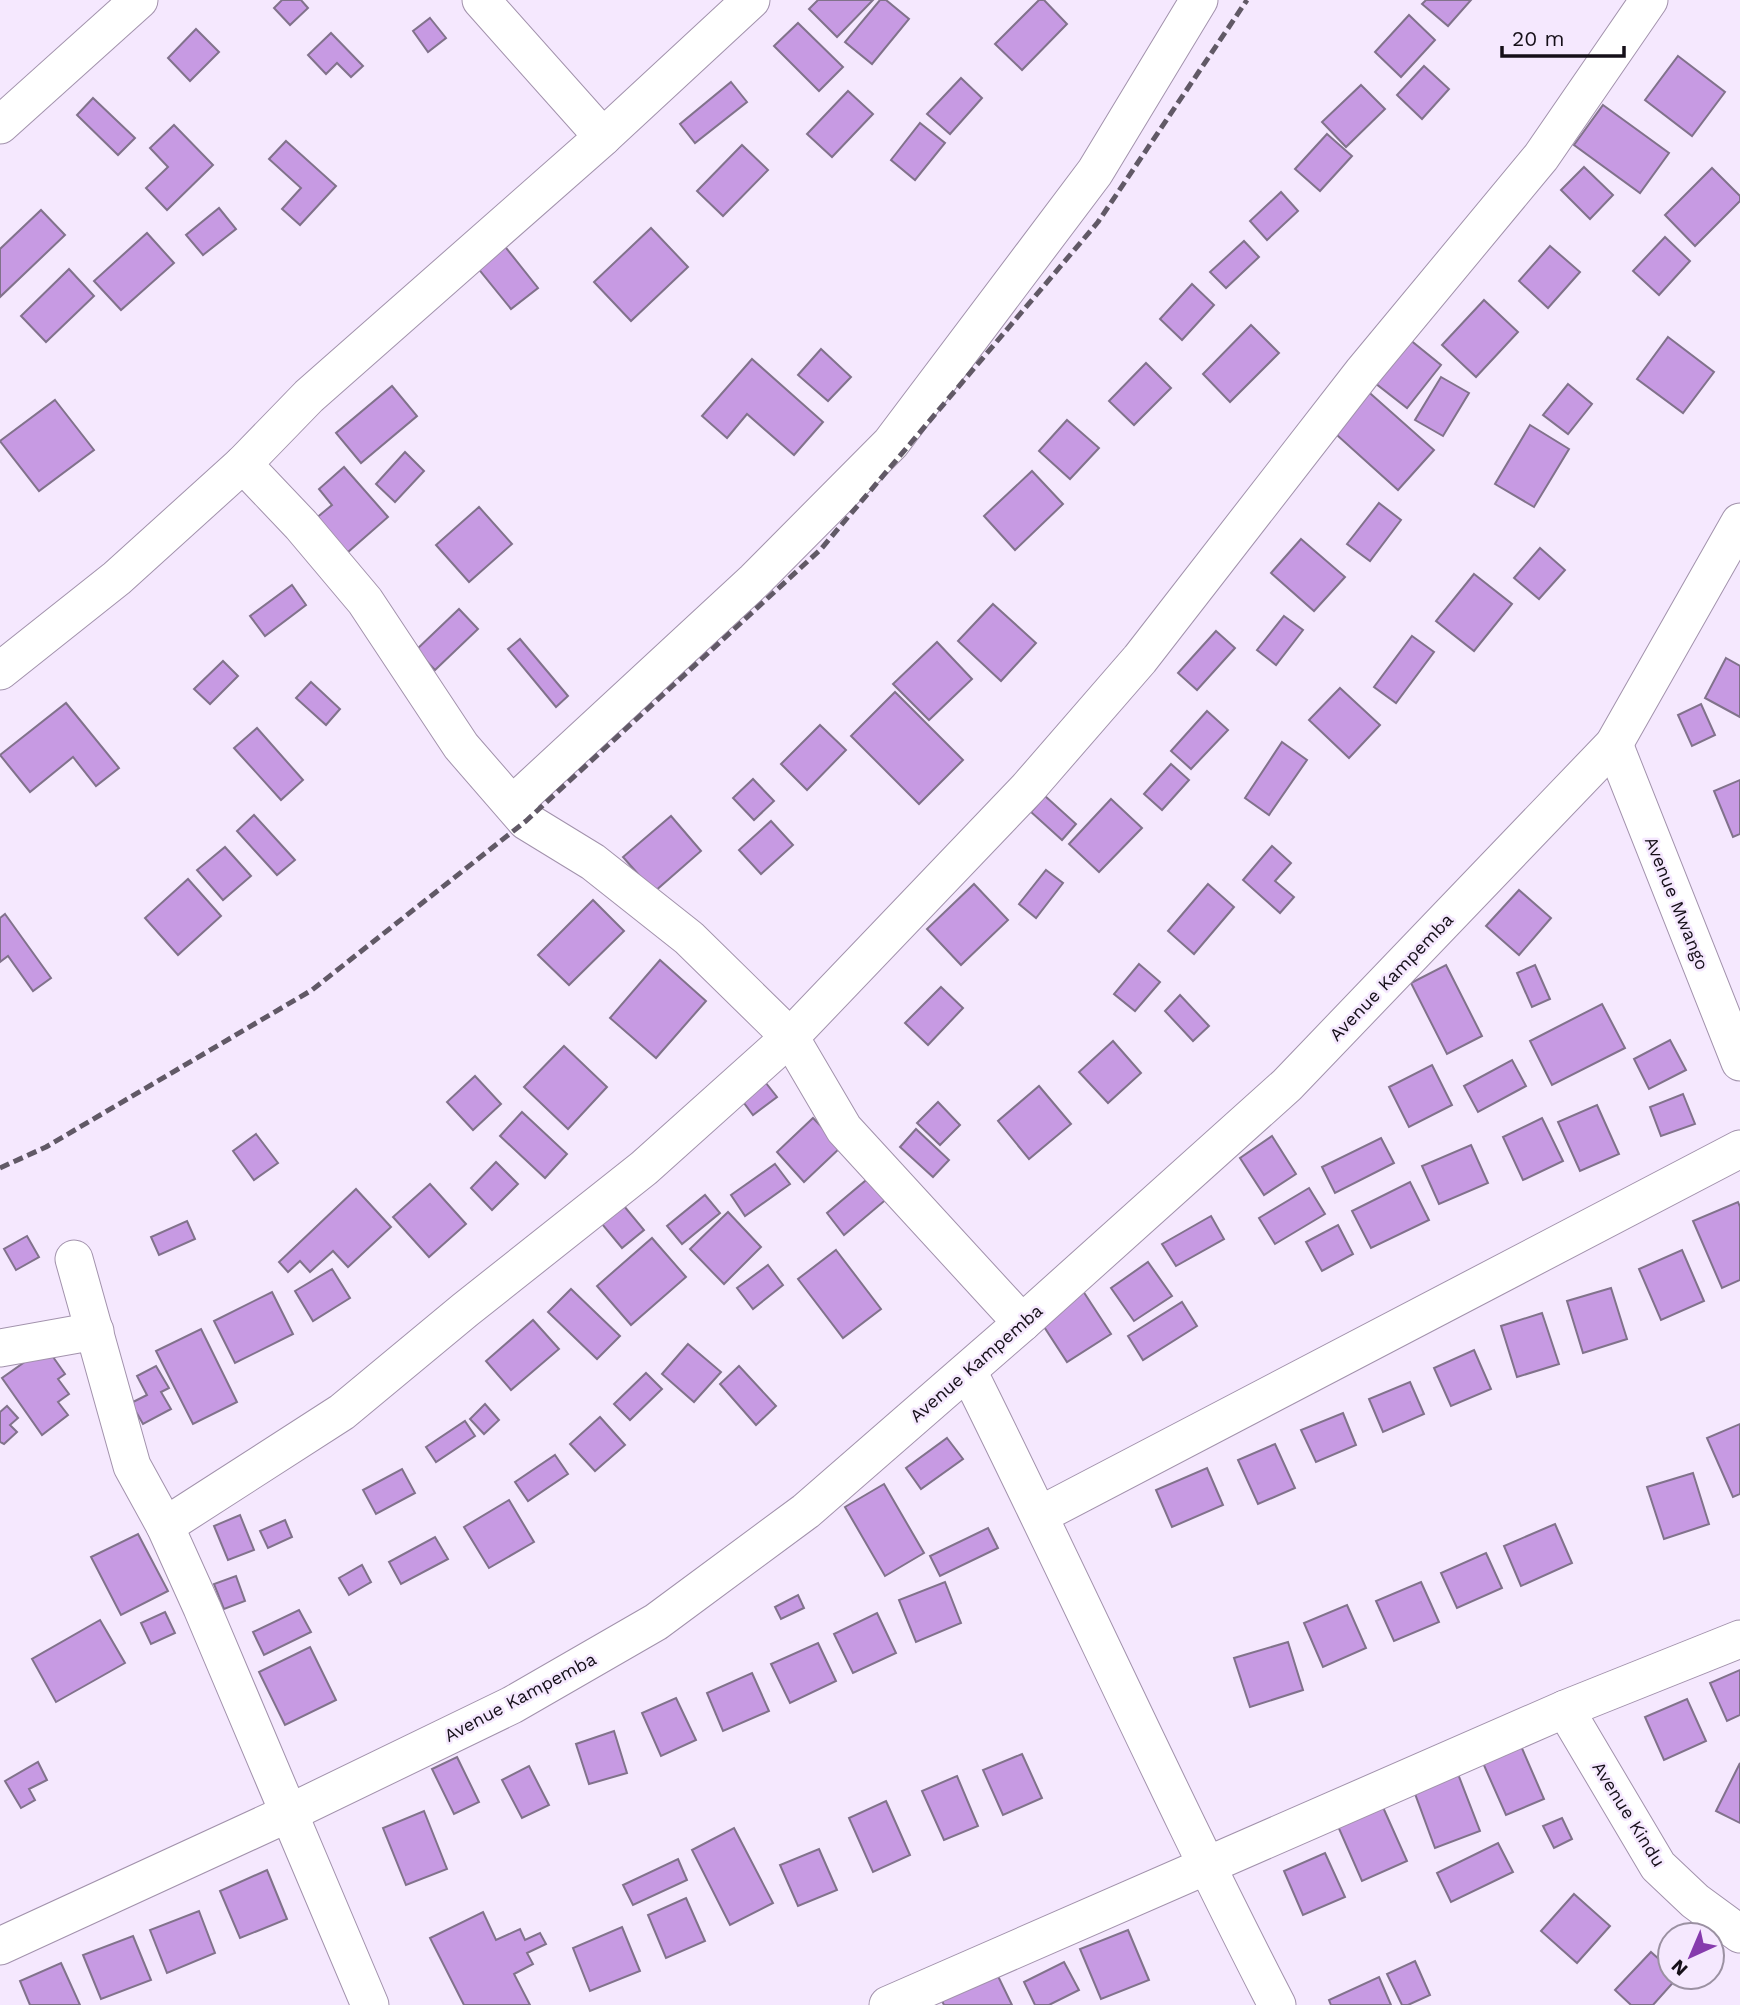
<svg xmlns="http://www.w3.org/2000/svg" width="1740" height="2005" font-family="'Work Sans',sans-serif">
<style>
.building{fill:#c79ae3;stroke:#81728b;stroke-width:2}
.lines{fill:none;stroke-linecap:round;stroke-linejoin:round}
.street-casing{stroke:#a292ac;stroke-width:39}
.street{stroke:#fff;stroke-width:37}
.rail{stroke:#615966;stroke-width:5;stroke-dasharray:10 5;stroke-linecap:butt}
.labels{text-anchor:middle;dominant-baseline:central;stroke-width:5;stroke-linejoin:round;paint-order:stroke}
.street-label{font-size:18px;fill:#150f18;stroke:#f5e8fe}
</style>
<rect width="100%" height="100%" fill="#f5e8fe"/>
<g class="building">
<path d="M282,0H301L308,8L290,25L274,8Z"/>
<path d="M818,0H873L837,37L809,9Z"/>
<path d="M880,0H886L909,19L872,64L845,42Z"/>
<path d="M1039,0H1044L1067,24L1022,70L995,44Z"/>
<path d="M1426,0H1471L1448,26L1422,4Z"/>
<path d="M1409,15L1435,40L1401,77L1375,52Z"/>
<path d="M430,18L446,38L428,52L413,31Z"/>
<path d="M798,23L843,67L819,91L774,46Z"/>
<path d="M196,29L219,52L190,81L168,58Z"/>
<path d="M331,33L363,66L351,77L337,63L326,74L308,55Z"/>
<path d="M1678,56L1725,92L1692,136L1645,100Z"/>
<path d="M1424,66L1449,89L1422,119L1397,95Z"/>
<path d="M961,78L982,98L950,134L927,114Z"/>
<path d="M731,82L747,102L695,143L680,124Z"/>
<path d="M1361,85L1385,109L1346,147L1322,122Z"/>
<path d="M848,91L873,114L832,157L807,134Z"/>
<path d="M93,98L135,138L118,155L77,115Z"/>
<path d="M1603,105L1669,153L1640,193L1574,145Z"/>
<path d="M920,123L945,143L915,180L891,160Z"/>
<path d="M174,125L213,165L167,210L146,188L168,167L150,148Z"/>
<path d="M1327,134L1352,156L1320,191L1295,169Z"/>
<path d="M286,141L336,186L300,225L282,209L301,188L269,159Z"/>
<path d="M742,145L768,170L723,216L697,191Z"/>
<path d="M1584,167L1613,195L1590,219L1561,190Z"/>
<path d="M1712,168L1740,196V201L1695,246L1665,215Z"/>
<path d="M1281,192L1298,211L1267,240L1250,221Z"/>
<path d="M219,208L236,229L203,255L186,235Z"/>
<path d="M41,210L65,235L0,297V249Z"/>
<path d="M651,228L688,267L631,321L594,282Z"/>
<path d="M147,233L174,263L121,310L94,281Z"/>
<path d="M1665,237L1690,261L1659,295L1633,271Z"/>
<path d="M499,239L538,288L511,309L472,261Z"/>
<path d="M1244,241L1259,257L1226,288L1210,272Z"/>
<path d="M1550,246L1580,272L1548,308L1519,281Z"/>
<path d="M69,269L94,296L46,342L21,316Z"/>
<path d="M1192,284L1214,305L1182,340L1160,319Z"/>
<path d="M1484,300L1518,332L1476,377L1442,345Z"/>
<path d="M1251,325L1279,353L1230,402L1203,374Z"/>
<path d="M1668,337L1714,372L1683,413L1637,379Z"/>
<path d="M1409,339L1441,365L1407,408L1375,383Z"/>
<path d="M821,349L851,377L828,401L798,375Z"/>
<path d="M752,359L823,422L794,455L747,414L727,438L702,416Z"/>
<path d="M1146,363L1171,388L1134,425L1109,401Z"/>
<path d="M1441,377L1469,393L1443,436L1415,420Z"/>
<path d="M1568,384L1592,404L1568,434L1543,415Z"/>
<path d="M392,386L417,416L361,463L336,433Z"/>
<path d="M1363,387L1434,450L1398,490L1328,427Z"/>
<path d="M55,400L94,450L39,491L0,441Z"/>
<path d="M1067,420L1099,448L1070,479L1039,451Z"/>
<path d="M1530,425L1569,449L1534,507L1495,484Z"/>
<path d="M405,452L424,471L395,502L376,484Z"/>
<path d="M344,467L388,517L340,559L309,524L332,505L319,489Z"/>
<path d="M1032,471L1063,504L1015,550L984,516Z"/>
<path d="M1379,503L1401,520L1370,561L1347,544Z"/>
<path d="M479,507L512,544L469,582L436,545Z"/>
<path d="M1301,539L1345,577L1314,611L1271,573Z"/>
<path d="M1540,548L1565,570L1539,599L1514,578Z"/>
<path d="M1474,574L1512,604L1474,651L1436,621Z"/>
<path d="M292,585L306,605L265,636L250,616Z"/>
<path d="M993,604L1036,643L1001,681L958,641Z"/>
<path d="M459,609L478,629L435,670L416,650Z"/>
<path d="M1284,616L1303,630L1276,665L1257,650Z"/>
<path d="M1216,631L1235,648L1197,690L1178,673Z"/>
<path d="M1412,636L1434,652L1396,703L1374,687Z"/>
<path d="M520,639L568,696L556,707L508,649Z"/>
<path d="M937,642L972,679L929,720L893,684Z"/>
<path d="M1726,658L1740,666V717L1705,698Z"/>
<path d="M223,661L238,676L210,704L194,689Z"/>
<path d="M311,682L340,709L326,725L296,698Z"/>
<path d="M1340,688L1380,725L1349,758L1309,720Z"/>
<path d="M895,692L963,760L919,804L851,736Z"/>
<path d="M66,703L119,768L96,786L73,757L30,792L0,755Z"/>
<path d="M1701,704L1715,735L1692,746L1678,715Z"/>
<path d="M1207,711L1228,730L1191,769L1171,751Z"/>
<path d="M820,725L846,750L807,790L781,764Z"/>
<path d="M257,728L303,780L281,800L234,748Z"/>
<path d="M1282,742L1307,760L1269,815L1245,798Z"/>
<path d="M1171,764L1189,780L1162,810L1144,794Z"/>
<path d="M753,779L774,801L754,820L733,798Z"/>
<path d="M1740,780V834L1733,837L1714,791Z"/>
<path d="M1045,796L1076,824L1062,840L1031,812Z"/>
<path d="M1111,799L1142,828L1099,872L1069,844Z"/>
<path d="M254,815L295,860L277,875L237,831Z"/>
<path d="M671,816L701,851L654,892L623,857Z"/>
<path d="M771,821L793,845L761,874L739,850Z"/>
<path d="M1272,846L1291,863L1275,881L1294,897L1280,913L1243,880Z"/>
<path d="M225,847L251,876L223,900L197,870Z"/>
<path d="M1046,870L1063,883L1036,918L1019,904Z"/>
<path d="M188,879L221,916L178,955L145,918Z"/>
<path d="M974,884L1008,920L961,965L927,929Z"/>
<path d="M1208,884L1234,907L1194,954L1168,931Z"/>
<path d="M1519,890L1551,918L1519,955L1486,926Z"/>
<path d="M593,900L624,931L569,985L538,955Z"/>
<path d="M5,914L51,978L33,991L8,956L0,962V918Z"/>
<path d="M660,960L706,1001L656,1058L610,1018Z"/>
<path d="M1139,964L1160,982L1135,1011L1114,994Z"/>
<path d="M1446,965L1482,1036L1447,1054L1411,983Z"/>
<path d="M1535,965L1550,999L1532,1007L1517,973Z"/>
<path d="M941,987L963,1008L928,1045L905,1023Z"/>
<path d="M1180,995L1209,1026L1193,1041L1165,1011Z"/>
<path d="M1602,1004L1625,1048L1552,1085L1530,1041Z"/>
<path d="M1670,1040L1686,1070L1649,1089L1634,1059Z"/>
<path d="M1113,1041L1141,1073L1108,1103L1079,1072Z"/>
<path d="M564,1046L607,1087L568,1129L524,1087Z"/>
<path d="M1512,1060L1526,1086L1478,1112L1464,1086Z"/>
<path d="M1432,1065L1452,1105L1409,1127L1389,1087Z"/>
<path d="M475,1076L501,1104L473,1130L447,1102Z"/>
<path d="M762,1078L777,1097L753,1115L738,1095Z"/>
<path d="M1039,1086L1071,1124L1029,1159L998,1121Z"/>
<path d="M1683,1094L1695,1124L1661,1136L1650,1107Z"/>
<path d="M938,1102L960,1125L940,1145L917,1123Z"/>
<path d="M1597,1105L1619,1154L1580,1171L1558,1122Z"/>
<path d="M522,1112L567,1154L545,1178L500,1136Z"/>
<path d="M813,1118L841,1147L804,1182L777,1152Z"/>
<path d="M1542,1118L1563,1161L1523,1180L1503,1137Z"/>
<path d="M916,1129L949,1160L933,1177L900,1147Z"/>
<path d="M256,1134L278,1163L254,1180L233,1151Z"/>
<path d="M1272,1136L1296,1174L1264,1195L1240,1158Z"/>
<path d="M1381,1138L1394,1163L1335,1193L1322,1167Z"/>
<path d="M1471,1145L1488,1183L1439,1204L1422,1166Z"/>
<path d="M496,1162L518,1184L492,1210L471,1188Z"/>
<path d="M775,1164L790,1184L745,1216L731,1195Z"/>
<path d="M871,1176L889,1197L844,1235L827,1213Z"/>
<path d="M1410,1182L1429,1220L1371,1248L1352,1211Z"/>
<path d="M430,1184L466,1224L429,1257L393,1217Z"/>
<path d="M1309,1188L1325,1214L1275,1244L1259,1218Z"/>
<path d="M356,1189L391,1227L348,1267L333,1251L310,1272L300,1261L288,1272L279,1262Z"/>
<path d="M705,1195L720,1213L682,1244L667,1226Z"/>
<path d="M619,1200L644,1230L622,1248L597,1218Z"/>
<path d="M1738,1202L1740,1207V1280L1722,1288L1693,1221Z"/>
<path d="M728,1212L761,1247L724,1284L690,1249Z"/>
<path d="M1211,1216L1224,1239L1176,1266L1162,1244Z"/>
<path d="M187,1221L195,1239L159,1255L151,1237Z"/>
<path d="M1338,1225L1353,1254L1322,1271L1306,1242Z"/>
<path d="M27,1236L39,1257L16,1270L4,1249Z"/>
<path d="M652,1238L686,1277L631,1325L597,1286Z"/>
<path d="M836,1250L881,1309L843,1338L798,1279Z"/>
<path d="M1682,1250L1704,1301L1661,1320L1639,1269Z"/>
<path d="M1148,1262L1172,1296L1134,1321L1111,1288Z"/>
<path d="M768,1265L783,1285L753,1309L737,1288Z"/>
<path d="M332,1269L350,1298L313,1321L295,1291Z"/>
<path d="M1611,1288L1627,1339L1583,1353L1567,1301Z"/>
<path d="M571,1289L620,1336L597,1359L548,1312Z"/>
<path d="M1083,1291L1111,1334L1067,1362L1039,1319Z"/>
<path d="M272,1292L293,1334L235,1363L214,1321Z"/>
<path d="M1182,1302L1197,1326L1143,1360L1128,1336Z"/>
<path d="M1542,1313L1559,1364L1517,1377L1501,1326Z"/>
<path d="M533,1320L559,1349L511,1390L486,1361Z"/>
<path d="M201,1329L237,1402L193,1424L156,1351Z"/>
<path d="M688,1344L721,1372L694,1402L662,1374Z"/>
<path d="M46,1347L65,1374L58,1379L69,1394L58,1402L68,1415L42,1435L2,1378Z"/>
<path d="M1474,1350L1491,1389L1451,1406L1434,1368Z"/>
<path d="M156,1366L169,1388L161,1392L171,1409L143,1424L131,1403L147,1395L137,1376Z"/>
<path d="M739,1366L776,1406L756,1425L720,1384Z"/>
<path d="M646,1373L662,1389L630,1420L614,1404Z"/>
<path d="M1410,1382L1424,1414L1383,1432L1369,1399Z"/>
<path d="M485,1404L499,1420L484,1434L470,1419Z"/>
<path d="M7,1406L18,1418L10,1425L17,1432L4,1444L0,1442V1412Z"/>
<path d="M1343,1413L1356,1445L1316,1462L1301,1430Z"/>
<path d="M600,1417L625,1445L595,1471L570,1444Z"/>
<path d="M465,1421L475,1436L436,1462L426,1447Z"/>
<path d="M1740,1424V1494L1733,1497L1707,1438Z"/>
<path d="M947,1438L963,1459L921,1489L906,1468Z"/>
<path d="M1275,1444L1295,1488L1258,1504L1238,1460Z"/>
<path d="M555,1455L568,1474L528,1501L515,1482Z"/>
<path d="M1207,1468L1223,1505L1172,1527L1156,1490Z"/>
<path d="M402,1469L415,1493L376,1514L363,1490Z"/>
<path d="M1693,1473L1709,1524L1664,1539L1647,1487Z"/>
<path d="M884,1484L924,1553L885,1576L845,1507Z"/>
<path d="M509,1500L534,1542L489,1568L464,1527Z"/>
<path d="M240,1515L254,1550L228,1560L214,1526Z"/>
<path d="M285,1520L292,1537L268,1548L260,1531Z"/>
<path d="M1555,1524L1572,1563L1521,1586L1504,1546Z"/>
<path d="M988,1528L998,1548L940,1576L930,1556Z"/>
<path d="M138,1534L168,1591L121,1615L91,1557Z"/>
<path d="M435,1537L448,1559L401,1584L389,1562Z"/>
<path d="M1486,1553L1502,1588L1457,1608L1441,1573Z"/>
<path d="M362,1565L371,1582L349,1595L339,1578Z"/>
<path d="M236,1576L245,1601L224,1609L214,1584Z"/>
<path d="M945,1582L961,1623L916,1642L899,1600Z"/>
<path d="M1421,1582L1439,1622L1394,1641L1376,1601Z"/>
<path d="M798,1595L804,1608L781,1619L775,1607Z"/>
<path d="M1347,1605L1366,1648L1323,1667L1304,1623Z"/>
<path d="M299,1610L311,1632L264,1655L253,1632Z"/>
<path d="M165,1612L175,1633L151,1644L141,1623Z"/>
<path d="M877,1613L896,1653L853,1673L834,1634Z"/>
<path d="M100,1620L125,1663L56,1702L32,1659Z"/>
<path d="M1288,1642L1303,1690L1250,1707L1234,1658Z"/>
<path d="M818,1643L836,1681L790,1703L771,1664Z"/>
<path d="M310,1647L336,1700L285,1725L259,1672Z"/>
<path d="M1740,1670V1715L1727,1721L1710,1683Z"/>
<path d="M752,1673L769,1711L723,1731L707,1693Z"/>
<path d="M676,1698L696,1740L661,1756L642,1713Z"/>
<path d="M1687,1699L1706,1741L1664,1760L1645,1717Z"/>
<path d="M614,1731L627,1773L589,1784L576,1744Z"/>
<path d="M1521,1746L1544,1799L1506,1815L1483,1763Z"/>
<path d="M1022,1754L1042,1798L1003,1815L983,1770Z"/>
<path d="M457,1757L479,1802L454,1814L432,1769Z"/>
<path d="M38,1762L47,1780L29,1789L35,1800L21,1808L5,1781Z"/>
<path d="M1740,1763V1823L1716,1811Z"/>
<path d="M529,1766L549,1805L522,1818L502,1780Z"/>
<path d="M1458,1774L1480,1831L1435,1848L1414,1791Z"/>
<path d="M957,1776L978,1826L944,1840L922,1791Z"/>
<path d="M886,1801L910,1855L873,1872L849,1818Z"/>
<path d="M1382,1805L1407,1861L1362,1881L1337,1824Z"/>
<path d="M424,1811L447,1869L406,1885L383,1828Z"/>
<path d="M1562,1818L1572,1839L1554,1848L1543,1826Z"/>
<path d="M734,1828L773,1903L730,1925L692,1850Z"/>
<path d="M1498,1843L1513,1872L1451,1902L1437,1873Z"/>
<path d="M819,1849L837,1890L798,1906L780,1865Z"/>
<path d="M1325,1853L1345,1897L1303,1915L1284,1871Z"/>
<path d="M678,1859L687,1880L633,1905L623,1885Z"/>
<path d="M267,1870L287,1919L240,1938L220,1891Z"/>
<path d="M1574,1894L1610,1926L1577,1963L1541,1931Z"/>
<path d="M686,1898L705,1941L666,1958L648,1915Z"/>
<path d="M199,1911L215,1953L167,1973L150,1930Z"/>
<path d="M483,1912L496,1940L520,1929L525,1940L540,1933L546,1944L527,1953L533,1964L514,1974L530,2005H464L430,1938Z"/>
<path d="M622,1927L640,1971L590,1991L573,1948Z"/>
<path d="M1128,1930L1149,1980L1101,1999L1080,1949Z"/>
<path d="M133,1936L151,1980L101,1999L83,1955Z"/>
<path d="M1651,1952L1670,1969V1977H1678L1653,2005H1631L1615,1990Z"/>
<path d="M1415,1961L1430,1995L1408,2005H1402L1387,1974Z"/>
<path d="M1064,1962L1079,1990L1049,2005H1035L1024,1982Z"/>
<path d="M61,1963L80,2005H30L20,1981Z"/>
<path d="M996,1972L1012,2005H944L941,1999Z"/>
<path d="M1379,1977L1391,2005H1331L1329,2000Z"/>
</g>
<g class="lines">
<g class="street-casing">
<g id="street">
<path d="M481,0L603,137"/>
<path d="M0,125L139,0"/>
<path d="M243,464L301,525L365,601L461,746L526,821L593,862L689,938L790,1037L844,1129L1022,1323"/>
<path d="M0,671L117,578L243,464L309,396L603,137L751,0"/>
<path d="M1614,744L1740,1062"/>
<path d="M513,804L755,580L891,443L1095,172L1199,0"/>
<path d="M74,1259L132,1466L165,1526L202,1608L370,2005"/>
<path d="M0,1348L95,1331"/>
<path d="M968,1371C1073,1581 1169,1796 1277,2005"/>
<path d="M1040,1515L1740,1149"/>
<path d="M165,1526L342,1412L465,1310L644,1168L790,1037L1028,788L1140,659L1362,373L1541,157L1649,0"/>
<path d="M1565,1709L1658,1866L1695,1901L1740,1934"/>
<path d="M0,1946L287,1814L512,1705L656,1622L806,1511L1022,1323L1287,1085L1614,744L1740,522"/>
<path d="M888,2005L1565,1709L1740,1639"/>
</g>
</g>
<use href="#street" class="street"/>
<path class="rail" d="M0,1168L46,1147L312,990L526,821L821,549L1098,222L1247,0"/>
</g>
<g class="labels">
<g class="street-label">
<text transform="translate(1677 903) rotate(68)">Avenue Mwango</text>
<text transform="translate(1391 977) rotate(-46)">Avenue Kampemba</text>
<text transform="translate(976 1363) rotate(-41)">Avenue Kampemba</text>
<text transform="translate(520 1697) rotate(-28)">Avenue Kampemba</text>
<text transform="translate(1629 1814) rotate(58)">Avenue Kindu</text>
</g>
</g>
<g transform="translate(1691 1956) rotate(224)"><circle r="33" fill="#f5e8fe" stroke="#9b91a2" stroke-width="2"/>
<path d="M0-5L12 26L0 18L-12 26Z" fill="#863bad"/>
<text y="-10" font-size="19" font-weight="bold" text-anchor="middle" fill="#150f18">N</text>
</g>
<path d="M1502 46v10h122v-10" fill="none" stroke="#150f18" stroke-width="3.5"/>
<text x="1512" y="46" font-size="21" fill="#150f18" stroke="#f5e8fe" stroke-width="5" paint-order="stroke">20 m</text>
</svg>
